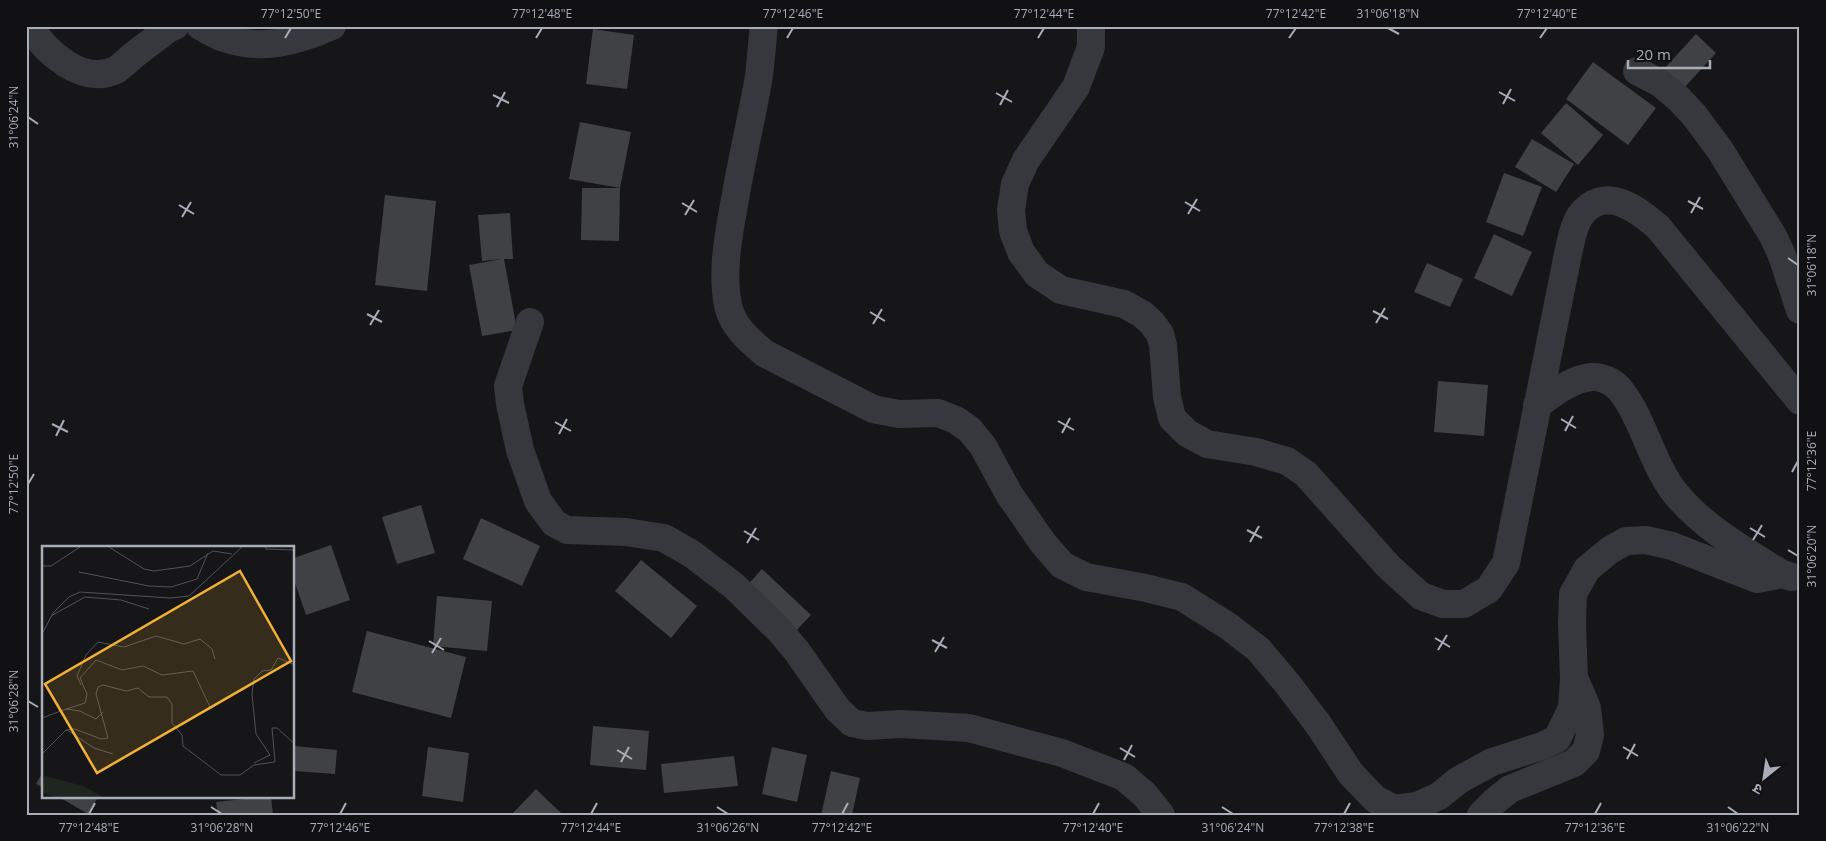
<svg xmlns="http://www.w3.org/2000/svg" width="1826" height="841" font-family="'Open Sans','Noto Sans Devanagari',sans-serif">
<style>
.building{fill:#404145}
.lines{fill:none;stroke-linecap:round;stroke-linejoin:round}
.minor{stroke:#37383d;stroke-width:28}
.ticks{fill:none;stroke:#a8adb8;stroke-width:2}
.inset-road{fill:none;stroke:#505258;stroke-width:1}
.view{fill:#f2b134;fill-opacity:0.15;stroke:#f2b134;stroke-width:2.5}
.inset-edge{fill:none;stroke:#a8adb8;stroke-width:2.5}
.neatline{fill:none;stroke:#a8adb8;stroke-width:2}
.ticks-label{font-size:12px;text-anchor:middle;fill:#a8adb8}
</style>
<rect width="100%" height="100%" fill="#161618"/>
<g class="building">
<path d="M593,29L634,35L627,89L586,84Z"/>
<path d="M1696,34L1716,53L1684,88L1663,70Z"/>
<path d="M1593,62L1656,108L1628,145L1566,99Z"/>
<path d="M1566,103L1603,135L1578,165L1541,133Z"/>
<path d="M580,122L631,132L620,188L569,179Z"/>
<path d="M1532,139L1574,164L1556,192L1515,167Z"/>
<path d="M1504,173L1542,187L1523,236L1486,222Z"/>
<path d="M582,188H620L619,241L581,240Z"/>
<path d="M385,195L436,201L427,291L375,285Z"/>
<path d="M510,213L513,259H504L517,330L482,336L469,265L502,259L482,261L478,215Z"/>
<path d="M1494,234L1532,252L1512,296L1474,278Z"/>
<path d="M1427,263L1463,279L1450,307L1414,292Z"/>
<path d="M1438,381L1488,385L1484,436L1434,432Z"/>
<path d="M421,505L435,553L397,564L382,517Z"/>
<path d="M481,518L540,546L522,586L463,559Z"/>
<path d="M331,545L350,600L306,615L294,580V558Z"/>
<path d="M641,560L697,606L671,638L615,591Z"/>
<path d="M762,569L811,615L792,635L743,590Z"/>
<path d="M437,596L492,601L487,651L433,646Z"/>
<path d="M367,631L466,657L451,718L352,692Z"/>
<path d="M593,726L649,731L646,770L590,765Z"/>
<path d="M294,746L337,750L335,774L294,771Z"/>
<path d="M428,747L469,753L463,802L422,796Z"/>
<path d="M772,747L807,755L797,802L762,794Z"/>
<path d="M734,756L738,786L664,793L661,764Z"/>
<path d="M44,770V788L36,784Z"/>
<path d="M831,771L860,778L852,815H821Z"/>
<path d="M536,789L561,813L559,815H513L512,814Z"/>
<path d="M59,797H98L88,814Z"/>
<path d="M263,797H271L273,815H218L216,802Z"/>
</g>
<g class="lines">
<g class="minor">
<path d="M29,26C46,52 82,86 116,70C122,66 128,60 134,55C145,46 157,38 168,29L175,26"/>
<path d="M200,26C208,30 215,35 224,38C262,51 296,42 332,26"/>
<path d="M764,26C762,43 761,59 759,76C752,117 742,158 735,199C729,233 721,271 728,305C732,326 749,340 764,353L873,409L899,414L938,413L956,420L970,430L983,446L1009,494L1043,543L1062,565L1086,577L1146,588L1182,597L1228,626L1258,649L1286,682L1318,724L1351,774L1375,799L1394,809L1417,806L1439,796L1459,780L1492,762L1542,746L1557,739L1572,708L1574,679L1572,623L1573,594L1587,569L1610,550L1626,541L1646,540L1672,546L1757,579L1782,574"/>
<path d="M1091,26V47L1076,87L1026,160L1015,184L1011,210L1013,231L1021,252L1037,274L1061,290L1124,304L1142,314L1152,323L1160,334L1163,345L1167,397L1172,418L1187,433L1207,444L1256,452L1287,461L1306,474L1388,566L1421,596L1443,604H1464L1489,589L1506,563L1568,254C1571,241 1573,227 1580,216C1604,184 1636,208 1658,227L1800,401"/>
<path d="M1637,71L1660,83L1679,99L1694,115L1720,150L1773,236L1781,253L1800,310"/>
<path d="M530,322L508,386L510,404L520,450L538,501L554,523L567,530L626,532L664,538L692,554L734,586L778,629L796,650L838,710L852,723L867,726L901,724L969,728L1062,753L1124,777L1145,795L1161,815"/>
<path d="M1537,405C1553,394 1571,379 1591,377C1602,376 1614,382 1621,391C1644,420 1652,465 1676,494C1704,528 1745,551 1782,574L1792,577"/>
<path d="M1481,815L1495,801L1510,789L1574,763L1586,751L1590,735L1587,708L1576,682"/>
</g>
</g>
<path class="ticks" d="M1388,28L1399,34M285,38L291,28M536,38L542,28M787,38L793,28M1038,38L1044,28M1289,38L1296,28M1540,38L1547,28M1499,92L1515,101M996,93L1012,102M493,95L509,103M1503,104L1511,89M1000,105L1008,90M497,107L505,92M28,117L38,124M1688,201L1703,209M1185,202L1200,211M682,203L697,212M179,205L194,214M1691,213L1700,197M1188,214L1197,199M685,215L694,200M182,217L191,202M1788,258L1798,265M1373,311L1388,319M870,312L885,321M367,314L382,322M1376,323L1385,308M873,324L882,309M370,325L379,310M1561,419L1576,428M1058,421L1074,430M555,422L571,431M52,424L68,432M1565,431L1573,416M1062,433L1070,418M559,434L567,419M56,436L64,420M1792,472L1798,461M28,484L34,474M1750,528L1765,537M1247,530L1262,538M744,531L759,540M1753,540L1762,525M1250,542L1259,526M747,543L756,528M1788,550L1798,556M1435,638L1450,647M932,640L947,648M429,641L444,650M1438,650L1447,635M935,652L944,637M432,653L441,638M28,701L38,707M1623,747L1638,756M1120,748L1135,757M617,750L632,759M1627,759L1635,744M1124,760L1132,745M621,762L629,747M211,807L222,814M717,807L728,814M1222,807L1233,814M1728,807L1738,814M89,814L95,803M340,814L346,803M591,814L597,803M842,814L848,803M1093,814L1099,803M1344,814L1350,803M1595,814L1601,803"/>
<g transform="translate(42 546)">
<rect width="252" height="252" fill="#161618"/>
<path d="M4,230L41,240L63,252H16L1,247L0,231Z" fill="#1e261f"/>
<path class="inset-road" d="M67,1L102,23L112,25L148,20L171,5L190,8M223,1L224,3L253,4M0,20H9L38,1M37,26L107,40L129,41L155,33L166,7M9,70L43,51L79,54L107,63M0,88L11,67L27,51L38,46L128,52L147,50L200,1M39,139L35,130L44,109L56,96L82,101L114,90L142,98L158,93L170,103L173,113M24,163L43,157L45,148L38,132L54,114L80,124L101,120L120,129L151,125L169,163M0,172L24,163L38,165L54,173L61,166M25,184L52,202L71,208M0,208L24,184L33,183L59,193L66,192L54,148L56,141L61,139L84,145L96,142L107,151H125L130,158V177L140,189L141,200L179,229H198L212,219L233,216L230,182H235L253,198M212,217L228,209L214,188L210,148L212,133L220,125L229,124L236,112L253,119"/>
<path class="view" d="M198,25L249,115L55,227L3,138Z"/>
<rect width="252" height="252" class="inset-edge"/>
</g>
<rect width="1826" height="841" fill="none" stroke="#111113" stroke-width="55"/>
<g transform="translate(1764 778) rotate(210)" stroke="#111113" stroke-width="4" paint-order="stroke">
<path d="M0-4L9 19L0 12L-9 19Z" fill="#a8adb8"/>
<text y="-8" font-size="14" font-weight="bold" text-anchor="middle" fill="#a8adb8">उ</text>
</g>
<path d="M1628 60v8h82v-8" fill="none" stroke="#a8adb8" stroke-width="2.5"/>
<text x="1636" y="60" font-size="15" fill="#a8adb8" stroke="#111113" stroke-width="4" paint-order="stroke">20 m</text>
<rect x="28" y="28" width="1770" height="786" class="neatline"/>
<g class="ticks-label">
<text x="291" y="18">77°12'50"E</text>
<text x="542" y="18">77°12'48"E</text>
<text x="793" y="18">77°12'46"E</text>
<text x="1044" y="18">77°12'44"E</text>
<text x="1296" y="18">77°12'42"E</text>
<text x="1388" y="18">31°06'18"N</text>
<text x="1547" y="18">77°12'40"E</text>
<text transform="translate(14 117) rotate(-90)" y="4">31°06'24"N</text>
<text transform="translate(1812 265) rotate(-90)" y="4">31°06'18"N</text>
<text transform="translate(1812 461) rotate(-90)" y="4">77°12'36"E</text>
<text transform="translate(14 484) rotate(-90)" y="4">77°12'50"E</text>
<text transform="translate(1812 556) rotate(-90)" y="4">31°06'20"N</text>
<text transform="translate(14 701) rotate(-90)" y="4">31°06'28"N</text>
<text x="89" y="832">77°12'48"E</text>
<text x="222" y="832">31°06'28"N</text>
<text x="340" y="832">77°12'46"E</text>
<text x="591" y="832">77°12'44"E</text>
<text x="728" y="832">31°06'26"N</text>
<text x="842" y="832">77°12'42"E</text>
<text x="1093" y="832">77°12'40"E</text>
<text x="1233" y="832">31°06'24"N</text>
<text x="1344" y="832">77°12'38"E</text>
<text x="1595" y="832">77°12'36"E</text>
<text x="1738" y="832">31°06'22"N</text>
</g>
</svg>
